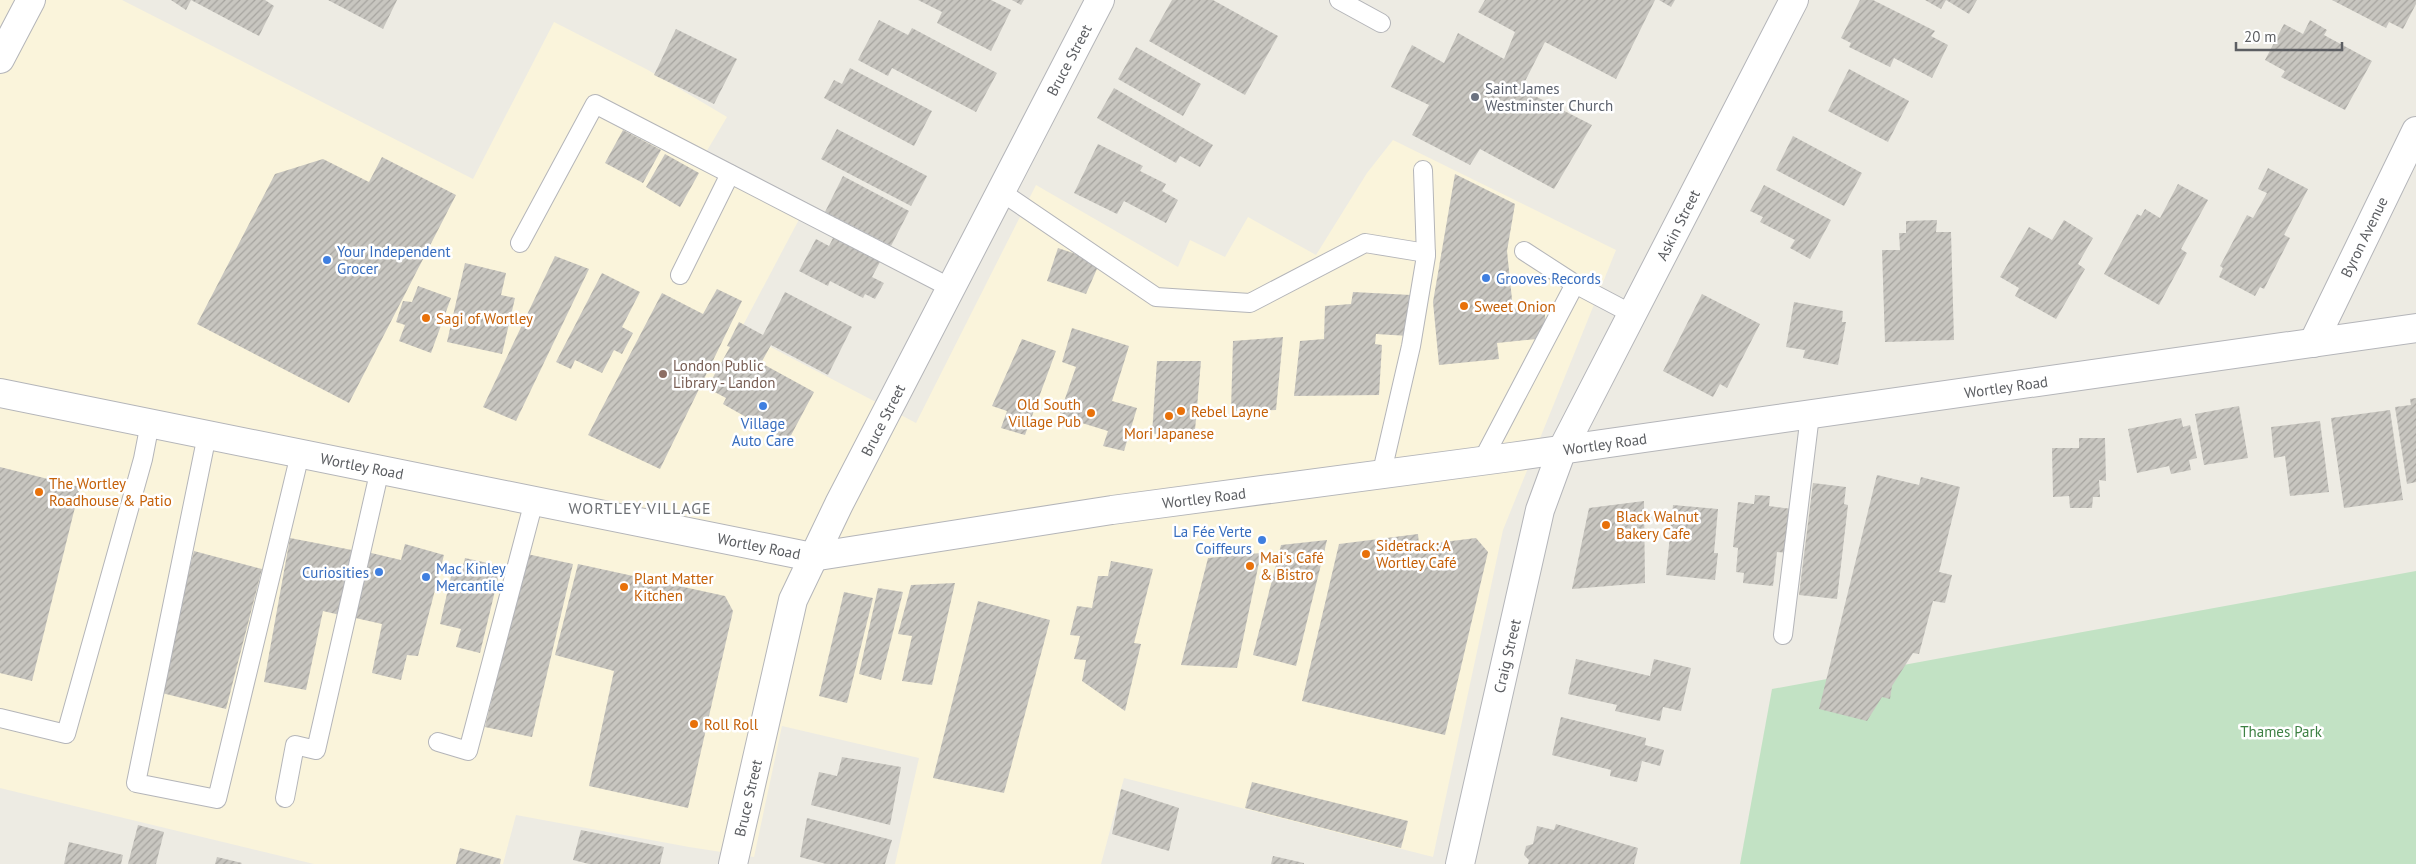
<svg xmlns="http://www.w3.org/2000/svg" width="2416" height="864" font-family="'PT Sans',sans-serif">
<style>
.commercial{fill:#faf4db}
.green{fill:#c2e2c4}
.building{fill:url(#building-hatch)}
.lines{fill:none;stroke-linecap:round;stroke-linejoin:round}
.service-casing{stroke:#b4b5b9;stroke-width:20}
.minor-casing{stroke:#b4b5b9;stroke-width:30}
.tertiary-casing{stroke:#b4b5b9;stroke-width:30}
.service{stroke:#fff;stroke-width:18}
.minor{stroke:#fff;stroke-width:28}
.tertiary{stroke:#fff;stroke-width:28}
.worship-dot{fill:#6b7280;stroke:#fff;stroke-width:2}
.shop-dot{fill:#3f7fe0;stroke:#fff;stroke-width:2}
.food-dot{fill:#e8710a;stroke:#fff;stroke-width:2}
.education-dot{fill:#8d6e63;stroke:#fff;stroke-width:2}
.labels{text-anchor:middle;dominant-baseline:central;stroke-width:5;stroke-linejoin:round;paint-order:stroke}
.street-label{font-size:15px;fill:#5c5e62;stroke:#fff}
.worship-label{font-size:15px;fill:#5b616d;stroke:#fff;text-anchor:start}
.shop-label{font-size:15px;fill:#366cbe;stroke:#fff;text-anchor:start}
.food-label{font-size:15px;fill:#c56008;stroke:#fff;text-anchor:start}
.education-label{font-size:15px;fill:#785e54;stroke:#fff;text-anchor:start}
.park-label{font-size:15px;fill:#3d8043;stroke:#fff}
.neighbourhood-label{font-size:16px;letter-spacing:1px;fill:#6d7074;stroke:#fff}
</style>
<defs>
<pattern id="building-hatch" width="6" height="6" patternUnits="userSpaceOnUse" patternTransform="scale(1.25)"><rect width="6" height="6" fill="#c8c6c0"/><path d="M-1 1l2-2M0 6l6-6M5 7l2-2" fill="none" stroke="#a6a49f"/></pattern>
</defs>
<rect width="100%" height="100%" fill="#edebe3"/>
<path class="commercial" d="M0,0H122L473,179L554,22L648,70L727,117L705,154L804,210L740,331L916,423L1036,185L1178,267L1190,240L1225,257L1248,217L1316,255L1367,173L1393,140L1616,250L1503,530L1433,857L1124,778L1101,864H895L919,758L782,726L754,857L689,847L516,815L503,864H314L0,788Z"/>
<path class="green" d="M2416,571V864H1740L1772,689Z"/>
<g class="building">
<path d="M171,0H191L186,10Z"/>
<path d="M191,0H265L274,6L259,36Z"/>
<path d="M328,0H397L383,29Z"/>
<path d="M918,0H991L1011,10L991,51L937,23L942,12Z"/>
<path d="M1012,0H1024L1021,5Z"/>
<path d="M1172,0H1213L1278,36L1245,95L1149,41Z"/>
<path d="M1485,0H1655L1616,79L1545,42L1521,89L1592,125L1554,189L1480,149L1470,165L1412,135L1429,105L1391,87L1412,45L1444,63L1458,33L1504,59L1515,32L1478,12Z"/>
<path d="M1659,0H1675L1671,7Z"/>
<path d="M1860,0H1873L1935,31L1931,36L1948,45L1932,78L1894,58L1890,67L1849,47L1851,43L1841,38Z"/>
<path d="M1925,0H1977L1969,14L1946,0L1941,9Z"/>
<path d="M2332,0H2416V4L2403,29L2389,22L2386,28Z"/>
<path d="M879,20L908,35L912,28L997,73L976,112L892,68L888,76L858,60Z"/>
<path d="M2310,20L2327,30L2324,35L2372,61L2345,110L2281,77L2285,71L2265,60L2284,24L2303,34Z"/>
<path d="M676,29L737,59L714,104L654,75Z"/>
<path d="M1136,47L1201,84L1183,116L1118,79Z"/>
<path d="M850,68L932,111L914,146L824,98L834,80L842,84Z"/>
<path d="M1849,69L1909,101L1888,142L1828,111Z"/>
<path d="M1114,88L1213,145L1200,167L1180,156L1176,163L1097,118Z"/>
<path d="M837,129L927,176L911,206L821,159Z"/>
<path d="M623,130L661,150L643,183L605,163Z"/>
<path d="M1793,136L1862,173L1844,206L1776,170Z"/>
<path d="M1098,144L1143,166L1140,171L1166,184L1162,191L1178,200L1166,223L1124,201L1117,214L1074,193Z"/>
<path d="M665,154L699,173L680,207L646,187Z"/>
<path d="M382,157L456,195L349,403L197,324L275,174L323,159L369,182Z"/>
<path d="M2268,168L2308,189L2284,235L2290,238L2264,289L2260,287L2255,296L2219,277L2223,268L2220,266L2247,215L2253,218L2267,193L2258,189Z"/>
<path d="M1455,174L1515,204L1507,251L1513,309L1544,305L1547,338L1497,343L1499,359L1439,365L1433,302Z"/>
<path d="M843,176L909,211L891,246L825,212Z"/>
<path d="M2178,184L2208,200L2181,249L2187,253L2159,305L2104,274L2137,214L2141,216L2145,209L2160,218Z"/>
<path d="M1764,185L1831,220L1810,259L1790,248L1795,240L1760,222L1763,217L1750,211Z"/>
<path d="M1937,220L1936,232H1951L1954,340L1885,342L1882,250H1900L1899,233H1906V221Z"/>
<path d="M2064,220L2093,238L2078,264L2085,269L2056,319L2015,296L2019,288L2000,277L2029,227L2052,240Z"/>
<path d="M834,236L881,260L872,277L884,283L875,299L865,294L863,298L830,281L828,286L799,271L816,239L829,246Z"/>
<path d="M1058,248L1100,262L1086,294L1047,281Z"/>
<path d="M555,256L589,269L516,421L483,407Z"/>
<path d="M465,263L506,273L501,295L515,298L502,354L447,342Z"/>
<path d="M602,273L640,292L622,327L633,333L622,354L614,350L602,373L575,360L571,369L556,362Z"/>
<path d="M418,286L451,298L431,353L399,341L405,325L396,322L403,301L412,302Z"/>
<path d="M717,289L742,301L660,469L588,435L662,293L703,314Z"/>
<path d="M785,292L852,327L828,375L771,345L761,363L814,392L788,441L723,404L726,398L707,388L730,347L727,346L739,322L763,335Z"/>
<path d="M1353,292L1411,295L1409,336L1376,334L1375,344L1382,345L1379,395L1294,396L1300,341L1324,339L1325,306L1351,304Z"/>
<path d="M1702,294L1760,324L1727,388L1720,384L1713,397L1663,371Z"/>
<path d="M1794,302L1843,311L1842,322H1846L1838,365L1803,358L1805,350L1786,347Z"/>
<path d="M1072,328L1129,346L1112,401L1137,408L1124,451L1103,446L1108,431L1059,416L1076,367L1062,362Z"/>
<path d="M1283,337L1276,410L1231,411L1233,341Z"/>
<path d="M1022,339L1056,351L1025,435L1001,428L1007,411L992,406Z"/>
<path d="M1157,361H1201L1195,430L1152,434Z"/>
<path d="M2416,398V482L2407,484L2395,407L2411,405L2410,399Z"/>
<path d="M2239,406L2248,458L2204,465L2195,414Z"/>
<path d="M2390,410L2403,500L2344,508L2331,418Z"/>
<path d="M2181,418L2183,427L2190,425L2197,458L2189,460L2191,470L2171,474L2169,466L2137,473L2128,429Z"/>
<path d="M2320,421L2329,492L2290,496L2285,456L2274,458L2271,427Z"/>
<path d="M2079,438H2105L2106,481L2099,480L2100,497H2093L2092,508H2070L2069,496L2053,497L2052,448H2079Z"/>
<path d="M0,467L80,487L32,681L0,673Z"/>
<path d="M1877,475L1919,485L1921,477L1960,487L1939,572L1952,575L1945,603L1933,601L1919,654L1913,653L1892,686L1890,699L1882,697L1867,721L1819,709Z"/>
<path d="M1813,483L1846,487L1844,504L1848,505L1837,599L1799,595Z"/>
<path d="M1755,495L1770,496L1769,506L1792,509L1787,553L1777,552L1773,586L1743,583L1744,573L1736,572L1738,548L1733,547L1738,502L1754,504Z"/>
<path d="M1644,501L1645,583L1572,589L1589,508Z"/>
<path d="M1673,505L1718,509L1714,553H1718L1715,580L1666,575Z"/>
<path d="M1418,534L1419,545L1476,538L1488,552L1445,735L1302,701L1339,544Z"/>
<path d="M290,538L352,550L340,615L323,611L306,690L264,682Z"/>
<path d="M1327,540L1296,666L1253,655L1281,545Z"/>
<path d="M405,544L444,555L418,656L407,655L401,680L372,673L382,624L351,617L367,552L401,560Z"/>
<path d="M194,551L262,569L226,709L158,692Z"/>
<path d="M1261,553L1237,668L1181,665L1208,558Z"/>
<path d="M527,554L573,564L532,737L485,727Z"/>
<path d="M465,558L501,566L480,653L456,647L461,629L440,624L452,572L461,574Z"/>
<path d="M1111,561L1153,569L1134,643L1141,644L1125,711L1082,681L1086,660L1074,659L1080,636L1070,635L1077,606L1092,608L1098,576H1108Z"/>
<path d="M578,564L725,596L733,611L688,808L589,786L614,671L555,655Z"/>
<path d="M955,583L932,685L902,681L912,636L898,634L911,585Z"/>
<path d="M878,588L903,592L881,680L859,674Z"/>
<path d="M844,592L873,598L847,703L819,696Z"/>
<path d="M978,601L1050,620L1004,793L933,778Z"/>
<path d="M1576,659L1650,676L1654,659L1691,668L1681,711L1663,707L1660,721L1615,711L1617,705L1568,694Z"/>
<path d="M1561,717L1646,738L1645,745L1664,750L1660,766L1642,761L1637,782L1610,776L1611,770L1552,755Z"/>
<path d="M842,757L901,767L890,825L811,805L819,772L837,776Z"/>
<path d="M1252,782L1408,821L1401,848L1245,808Z"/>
<path d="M1121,789L1179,808L1169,851L1112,834Z"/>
<path d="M807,818L892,840L885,864H826L800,857Z"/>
<path d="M1556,824L1638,848L1634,864H1528L1529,860L1524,855L1526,846L1533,844L1537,826L1554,830Z"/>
<path d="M138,825L164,832L156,864H128Z"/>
<path d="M581,830L664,847L660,864H589L573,860Z"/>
<path d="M69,842L123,855L121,864H64Z"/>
<path d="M460,848L501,859L500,864H456Z"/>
<path d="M1273,856L1304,863V864H1271Z"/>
<path d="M217,857L242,863L241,864H215Z"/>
</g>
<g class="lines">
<g class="service-casing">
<g id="service">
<path d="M1339,0L1381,23"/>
<path d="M1000,191L1156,297L1250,303L1365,243L1426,253"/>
<path d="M520,243L595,104L951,288"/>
<path d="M1524,251L1575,284L1632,314"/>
<path d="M680,275L730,174"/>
<path d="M207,435L136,783L217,799L300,454"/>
<path d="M1482,461L1575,284"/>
<path d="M1381,476L1411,346L1426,256L1423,170"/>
<path d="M1783,635L1810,415"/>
<path d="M0,718L66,734L143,459L150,423"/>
<path d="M438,742L468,751L534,501"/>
<path d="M285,798L295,745L316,750L380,469"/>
</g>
</g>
<g class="minor-casing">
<g id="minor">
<path d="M2313,343L2416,131"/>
<path d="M1460,864L1540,510L1562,450L1794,0"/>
</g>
</g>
<g class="tertiary-casing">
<g id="tertiary">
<path d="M0,59L31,0"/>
<path d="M0,393L812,557L1112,510L1511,457L2416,328"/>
<path d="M733,864L793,600L839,504L1100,0"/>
</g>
</g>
<use href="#service" class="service"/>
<use href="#minor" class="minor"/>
<use href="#tertiary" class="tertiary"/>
</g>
<circle class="worship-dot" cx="1475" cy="97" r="5"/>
<g class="shop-dot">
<circle cx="327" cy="260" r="5"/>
<circle cx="1486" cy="278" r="5"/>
<circle cx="763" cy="406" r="5"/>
<circle cx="1262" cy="540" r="5"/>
<circle cx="379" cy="572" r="5"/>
<circle cx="426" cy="577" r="5"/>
</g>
<g class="food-dot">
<circle cx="1464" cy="306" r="5"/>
<circle cx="426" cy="318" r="5"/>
<circle cx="1181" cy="411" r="5"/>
<circle cx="1091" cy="413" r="5"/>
<circle cx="1169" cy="416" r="5"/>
<circle cx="39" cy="492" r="5"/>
<circle cx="1606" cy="525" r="5"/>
<circle cx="1366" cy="554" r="5"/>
<circle cx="1250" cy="566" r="5"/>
<circle cx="624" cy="587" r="5"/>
<circle cx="694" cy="724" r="5"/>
</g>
<circle class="education-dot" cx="663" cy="374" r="5"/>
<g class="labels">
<g class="street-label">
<text transform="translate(1069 60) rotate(-62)">Bruce Street</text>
<text transform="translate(1678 225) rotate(-63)">Askin Street</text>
<text transform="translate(2364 237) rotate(-64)">Byron Avenue</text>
<text transform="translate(2006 387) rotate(-8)">Wortley Road</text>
<text transform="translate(883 420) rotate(-63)">Bruce Street</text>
<text transform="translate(1605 444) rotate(-8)">Wortley Road</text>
<text transform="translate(362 466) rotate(11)">Wortley Road</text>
<text transform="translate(1204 498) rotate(-7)">Wortley Road</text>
<text transform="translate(759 546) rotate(11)">Wortley Road</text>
<text transform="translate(1507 656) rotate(-77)">Craig Street</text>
<text transform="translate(748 798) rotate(-77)">Bruce Street</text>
</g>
<g class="worship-label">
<text x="1485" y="88">Saint James<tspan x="1485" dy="17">Westminster Church</tspan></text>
</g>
<g class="shop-label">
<text x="337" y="251">Your Independent<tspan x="337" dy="17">Grocer</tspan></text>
<text x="1496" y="278">Grooves Records</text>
<text x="763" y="423" text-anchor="middle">Village<tspan x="763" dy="17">Auto Care</tspan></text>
<text x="1252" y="531" text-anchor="end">La Fée Verte<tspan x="1252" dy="17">Coiffeurs</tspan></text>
<text x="436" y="568">Mac Kinley<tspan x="436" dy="17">Mercantile</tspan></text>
<text x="369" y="572" text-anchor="end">Curiosities</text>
</g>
<g class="food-label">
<text x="1474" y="306">Sweet Onion</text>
<text x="436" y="318">Sagi of Wortley</text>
<text x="1081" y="404" text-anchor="end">Old South<tspan x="1081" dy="17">Village Pub</tspan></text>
<text x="1191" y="411">Rebel Layne</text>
<text x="1169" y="433" text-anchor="middle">Mori Japanese</text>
<text x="49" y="483">The Wortley<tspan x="49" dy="17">Roadhouse &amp; Patio</tspan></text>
<text x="1616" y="516">Black Walnut<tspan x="1616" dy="17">Bakery Cafe</tspan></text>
<text x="1376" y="545">Sidetrack: A<tspan x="1376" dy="17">Wortley Café</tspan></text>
<text x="1260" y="557">Mai's Café<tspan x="1260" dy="17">&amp; Bistro</tspan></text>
<text x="634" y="578">Plant Matter<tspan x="634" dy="17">Kitchen</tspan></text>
<text x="704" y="724">Roll Roll</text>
</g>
<g class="education-label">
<text x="673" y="365">London Public<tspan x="673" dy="17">Library - Landon</tspan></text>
</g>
<g class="park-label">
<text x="2281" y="731">Thames Park</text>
</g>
<g class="neighbourhood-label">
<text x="640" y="508">WORTLEY VILLAGE</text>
</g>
</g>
<path d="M2236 42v8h106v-8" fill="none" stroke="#5c5e62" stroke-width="2.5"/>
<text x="2244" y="42" font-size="15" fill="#5c5e62" stroke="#ffffff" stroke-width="4" paint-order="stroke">20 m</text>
</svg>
